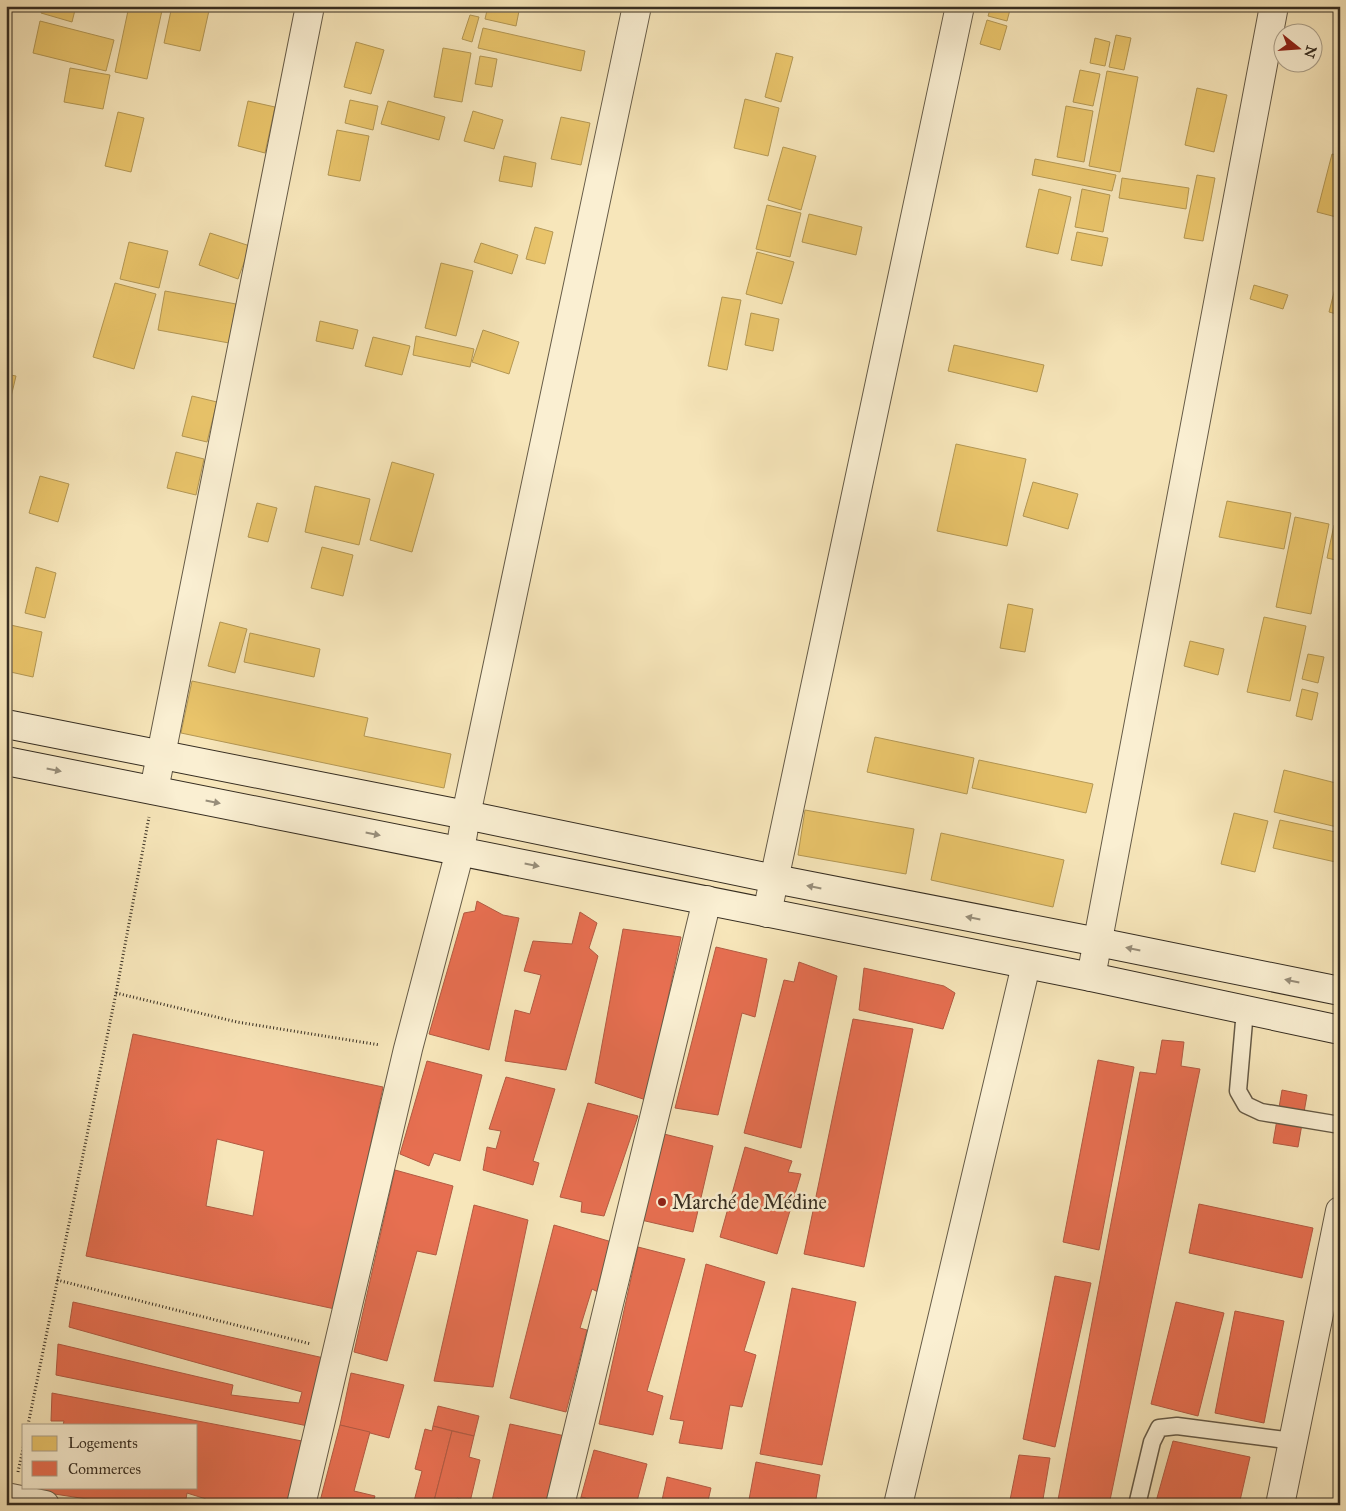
<svg xmlns="http://www.w3.org/2000/svg" width="1346" height="1511" font-family="'IM FELL Great Primer',serif">
<style>
.homes{fill:#e9c46a;stroke:#b39754}
.shops{fill:#e76f51;stroke:#b25b43;fill-rule:evenodd}
.lines{fill:none;stroke-linecap:round;stroke-linejoin:round}
.lane-casing{stroke:#665b47;stroke-width:19}
.street-casing{stroke:#665b47;stroke-width:30}
.secondary-casing{stroke:#362d21;stroke-width:30}
.path{stroke:#362d21;stroke-width:3;stroke-dasharray:1 2.5;stroke-linecap:butt}
.lane{stroke:#faefd2;stroke-width:16}
.street{stroke:#faefd2;stroke-width:28}
.secondary{stroke:#faefd2;stroke-width:28}
.oneway{fill:#988e7a}
.poi-dot{fill:#8f2418;stroke:#faefd2;stroke-width:2}
.labels{text-anchor:middle;dominant-baseline:central;stroke-width:5;stroke-linejoin:round;paint-order:stroke}
.poi-label{font-size:20px;fill:#362d21;stroke:#faefd2;text-anchor:start}
</style>
<rect width="100%" height="100%" fill="#f7e6ba"/>
<filter id="stains"><feTurbulence type="fractalNoise" baseFrequency=".004" numOctaves="4"/><feColorMatrix values="0 0 0 0 .2 0 0 0 0 .09 0 0 0 0 .02 0 0 0 .5 -.17"/></filter>
<radialGradient id="worn" r=".72"><stop offset=".6" stop-color="#630" stop-opacity="0"/><stop offset="1" stop-color="#630" stop-opacity=".3"/></radialGradient>
<g class="homes">
<path d="M43,6H76L72,22L41,13Z"/>
<path d="M129,6H163L147,79L115,72Z"/>
<path d="M172,6H210L200,51L164,43Z"/>
<path d="M488,6H520L516,26L485,19Z"/>
<path d="M991,6H1011L1007,21L988,16Z"/>
<path d="M470,15L479,17L472,42L462,39Z"/>
<path d="M987,20L1007,26L1000,50L980,44Z"/>
<path d="M40,21L114,40L106,71L33,53Z"/>
<path d="M483,28L585,51L581,71L478,48Z"/>
<path d="M1116,35L1131,38L1124,70L1109,67Z"/>
<path d="M1095,38L1110,42L1105,66L1090,63Z"/>
<path d="M356,42L384,50L371,94L344,87Z"/>
<path d="M443,48L471,53L462,102L434,97Z"/>
<path d="M776,53L793,57L781,102L765,97Z"/>
<path d="M480,56L497,59L492,87L475,84Z"/>
<path d="M70,68L110,75L103,109L64,102Z"/>
<path d="M1080,70L1100,74L1093,106L1073,102Z"/>
<path d="M1107,71L1138,77L1120,172L1089,166Z"/>
<path d="M1197,88L1227,95L1214,152L1185,145Z"/>
<path d="M745,99L779,108L768,156L734,148Z"/>
<path d="M350,100L378,106L373,130L345,123Z"/>
<path d="M248,101L275,107L265,153L238,146Z"/>
<path d="M388,101L445,117L439,140L381,124Z"/>
<path d="M1066,106L1093,111L1084,162L1057,157Z"/>
<path d="M473,111L503,120L494,149L464,141Z"/>
<path d="M118,112L144,118L131,172L105,166Z"/>
<path d="M561,117L590,123L581,165L551,159Z"/>
<path d="M337,130L369,136L360,181L328,175Z"/>
<path d="M783,147L816,156L801,210L768,200Z"/>
<path d="M1332,154L1340,156V218L1317,212Z"/>
<path d="M504,156L536,163L532,187L499,181Z"/>
<path d="M1035,159L1116,175L1112,191L1032,175Z"/>
<path d="M1197,175L1215,178L1203,241L1184,238Z"/>
<path d="M1122,178L1189,188L1186,209L1119,198Z"/>
<path d="M1039,189L1071,197L1058,254L1026,247Z"/>
<path d="M1082,189L1110,195L1103,232L1075,227Z"/>
<path d="M767,205L801,213L790,257L756,249Z"/>
<path d="M809,214L862,227L856,255L802,242Z"/>
<path d="M535,227L553,232L545,264L526,259Z"/>
<path d="M1077,232L1108,238L1102,266L1071,260Z"/>
<path d="M210,233L250,246L238,279L199,265Z"/>
<path d="M129,242L168,251L159,288L120,279Z"/>
<path d="M481,243L518,255L512,274L474,262Z"/>
<path d="M757,252L794,262L782,304L746,294Z"/>
<path d="M441,263L473,271L456,336L425,328Z"/>
<path d="M1340,269V315L1329,312Z"/>
<path d="M115,283L156,294L134,369L93,357Z"/>
<path d="M1254,285L1288,295L1283,309L1250,299Z"/>
<path d="M165,291L236,304L229,343L158,330Z"/>
<path d="M722,297L741,300L727,370L708,366Z"/>
<path d="M751,313L779,319L773,351L745,345Z"/>
<path d="M320,321L358,330L353,349L316,341Z"/>
<path d="M483,330L519,342L509,374L472,362Z"/>
<path d="M416,336L474,349L470,367L413,355Z"/>
<path d="M373,337L410,346L402,375L365,366Z"/>
<path d="M954,345L1044,365L1037,392L948,371Z"/>
<path d="M6,374L16,376L6,418Z"/>
<path d="M192,396L217,402L207,442L182,436Z"/>
<path d="M956,444L1026,459L1007,546L937,531Z"/>
<path d="M176,452L204,459L196,495L167,488Z"/>
<path d="M392,462L434,474L412,552L370,540Z"/>
<path d="M40,476L69,484L58,522L29,513Z"/>
<path d="M1033,482L1078,494L1068,529L1023,516Z"/>
<path d="M315,486L370,499L359,545L305,532Z"/>
<path d="M1227,501L1291,513L1284,549L1219,537Z"/>
<path d="M257,503L277,508L268,542L248,537Z"/>
<path d="M1295,517L1329,524L1311,614L1276,607Z"/>
<path d="M1334,525L1340,526V561L1327,558Z"/>
<path d="M322,547L353,555L343,596L311,588Z"/>
<path d="M36,567L56,573L45,618L25,613Z"/>
<path d="M1008,604L1033,609L1025,652L1000,648Z"/>
<path d="M1264,617L1306,626L1290,701L1247,692Z"/>
<path d="M220,622L247,629L235,673L208,666Z"/>
<path d="M6,624L42,632L33,677L6,671Z"/>
<path d="M250,633L320,649L314,677L244,662Z"/>
<path d="M1190,641L1224,649L1218,675L1184,666Z"/>
<path d="M1308,654L1324,657L1318,683L1302,679Z"/>
<path d="M192,681L368,718L364,736L451,754L444,788L181,733Z"/>
<path d="M1302,689L1318,693L1312,720L1296,716Z"/>
<path d="M875,737L974,758L967,794L867,772Z"/>
<path d="M979,760L1093,784L1086,813L972,788Z"/>
<path d="M1284,770L1340,784V814L1337,827L1274,812Z"/>
<path d="M805,810L914,829L906,874L798,855Z"/>
<path d="M1234,813L1268,821L1255,872L1221,864Z"/>
<path d="M1280,820L1340,833V863L1273,848Z"/>
<path d="M941,833L1064,860L1053,907L931,880Z"/>
</g>
<g class="shops">
<path d="M477,901L503,915L519,918L489,1050L429,1034L464,913L475,911Z"/>
<path d="M580,912L597,923L589,948L598,956L566,1070L505,1061L515,1010L530,1014L541,975L524,971L533,941L572,944Z"/>
<path d="M623,929L681,937L646,1100L595,1083Z"/>
<path d="M716,947L767,959L755,1017L742,1013L718,1115L675,1108Z"/>
<path d="M799,962L837,976L801,1148L744,1133L784,980L794,982Z"/>
<path d="M864,968L944,986L955,993L943,1029L859,1010Z"/>
<path d="M853,1019L913,1029L864,1267L804,1254Z"/>
<path d="M133,1034L383,1087L335,1309L86,1256ZM217,1139L264,1151L253,1216L206,1206Z"/>
<path d="M1162,1040L1184,1042L1181,1066L1200,1069L1109,1505H1057L1140,1072L1156,1074Z"/>
<path d="M1098,1060L1134,1067L1099,1250L1063,1242Z"/>
<path d="M427,1061L482,1075L460,1161L434,1153L429,1166L400,1154Z"/>
<path d="M506,1077L555,1089L533,1161L539,1163L533,1185L483,1170L487,1147L496,1149L501,1131L489,1129Z"/>
<path d="M1282,1090L1307,1095L1298,1147L1273,1143Z"/>
<path d="M588,1103L638,1116L604,1216L581,1212L582,1202L560,1197Z"/>
<path d="M664,1134L713,1146L693,1232L641,1220Z"/>
<path d="M745,1147L792,1161L788,1172L801,1174L777,1254L720,1237Z"/>
<path d="M395,1170L453,1186L436,1255L417,1251L387,1361L354,1352Z"/>
<path d="M1199,1204L1313,1228L1302,1278L1189,1253Z"/>
<path d="M474,1205L528,1220L493,1387L434,1381Z"/>
<path d="M554,1225L612,1242L600,1293L592,1289L580,1328L587,1330L566,1412L510,1398Z"/>
<path d="M638,1247L685,1259L647,1391L663,1396L653,1435L599,1424Z"/>
<path d="M706,1264L765,1282L744,1351L756,1355L742,1407L730,1405L722,1449L679,1443L684,1421L670,1419Z"/>
<path d="M1055,1276L1091,1283L1055,1447L1023,1439Z"/>
<path d="M792,1288L856,1302L822,1465L760,1454Z"/>
<path d="M73,1302L324,1358L308,1426L56,1375L58,1344L233,1385L231,1395L299,1403L302,1392L69,1327Z"/>
<path d="M1176,1302L1224,1313L1198,1416L1151,1404Z"/>
<path d="M1235,1311L1284,1321L1264,1423L1215,1413Z"/>
<path d="M351,1373L404,1385L389,1438L340,1425Z"/>
<path d="M52,1393L302,1441L287,1505H243L226,1502L225,1505H204L206,1499L187,1493L185,1505H126L35,1491V1487H196V1425H63L64,1421H51Z"/>
<path d="M438,1406L479,1416L474,1436L433,1426Z"/>
<path d="M510,1424L565,1436L549,1505H491Z"/>
<path d="M340,1425L370,1432L354,1491L375,1496L372,1505H319Z"/>
<path d="M433,1426L452,1431L433,1505H413L422,1471L415,1469L425,1429L432,1431Z"/>
<path d="M452,1431L474,1436L469,1457L480,1460L470,1502L457,1498L456,1505H433Z"/>
<path d="M1173,1441L1250,1457L1239,1505H1155Z"/>
<path d="M594,1450L647,1464L636,1505H610L581,1497Z"/>
<path d="M1019,1455L1050,1458L1042,1505H1009Z"/>
<path d="M756,1462L820,1475L815,1505H748Z"/>
<path d="M667,1477L711,1488L707,1505H661Z"/>
<path d="M581,1497L610,1505H579Z"/>
</g>
<g class="lines">
<g class="lane-casing">
<g id="lane">
<path d="M1245,1010L1238,1091L1246,1105L1261,1112L1340,1125"/>
<path d="M1137,1505L1152,1442L1159,1428L1177,1426L1293,1441"/>
</g>
</g>
<g class="street-casing">
<g id="street">
<path d="M154,790L310,6"/>
<path d="M767,913L960,6"/>
<path d="M1091,977L1274,6"/>
<path d="M6,1497L45,1505"/>
<path d="M301,1505L408,1049L460,851L466,815L637,6"/>
<path d="M560,1505L707,900"/>
<path d="M898,1505L1026,965"/>
<path d="M1280,1505L1340,1211"/>
</g>
</g>
<g class="secondary-casing">
<g id="secondary">
<path d="M6,724L466,815L775,879L1098,942L1340,991"/>
<path d="M6,761L1091,977L1340,1030"/>
</g>
</g>
<g class="path">
<path d="M116,993L237,1022L380,1045"/>
<path d="M57,1280L311,1344"/>
<path d="M28,1425L116,993L149,817"/>
<path d="M18,1472L24,1444"/>
</g>
<use href="#lane" class="lane"/>
<use href="#street" class="street"/>
<use href="#secondary" class="secondary"/>
</g>
<defs><path id="oneway-solid" d="M-6-.8H1V-3.2L6.5 0L1 3.2V.8H-6Z" transform="scale(1.25)"/></defs>
<g class="oneway">
<use href="#oneway-solid" transform="translate(54 770) rotate(11)"/>
<use href="#oneway-solid" transform="translate(213 802) rotate(11)"/>
<use href="#oneway-solid" transform="translate(373 834) rotate(11)"/>
<use href="#oneway-solid" transform="translate(532 865) rotate(11)"/>
<use href="#oneway-solid" transform="translate(814 887) rotate(-169)"/>
<use href="#oneway-solid" transform="translate(973 918) rotate(-169)"/>
<use href="#oneway-solid" transform="translate(1133 949) rotate(-168)"/>
<use href="#oneway-solid" transform="translate(1292 981) rotate(-168)"/>
</g>
<circle class="poi-dot" cx="662" cy="1202" r="5"/>
<g class="labels">
<g class="poi-label">
<text x="672" y="1202">Marché de Médine</text>
</g>
</g>
<rect width="1346" height="1511" fill="none" stroke="#f7e6ba" stroke-width="25"/>
<rect x="8" y="8" width="1331" height="1496" fill="none" stroke="#362d21" stroke-width="2.5"/>
<rect x="12" y="12" width="1321" height="1486" fill="none" stroke="#362d21"/>
<rect x="22" y="1424" width="175" height="65" fill="#faefd2" stroke="#aca18b"/>
<rect x="32" y="1436" width="25" height="15" fill="#e9c46a" stroke="#aca18b"/>
<text x="68" y="1448" font-size="15" fill="#362d21">Logements</text>
<rect x="32" y="1461" width="25" height="15" fill="#e76f51" stroke="#aca18b"/>
<text x="68" y="1474" font-size="15" fill="#362d21">Commerces</text>
<g transform="translate(1298 48) rotate(107)"><circle r="24" fill="#faefd2" stroke="#aca18b"/>
<path d="M0-4L9 19L0 12L-9 19Z" fill="#8f2418"/>
<text y="-8" font-size="14" font-weight="bold" text-anchor="middle" fill="#362d21">N</text>
</g>
<rect width="100%" height="100%" filter="url(#stains)"/>
<rect width="100%" height="100%" fill="url(#worn)"/>
</svg>
